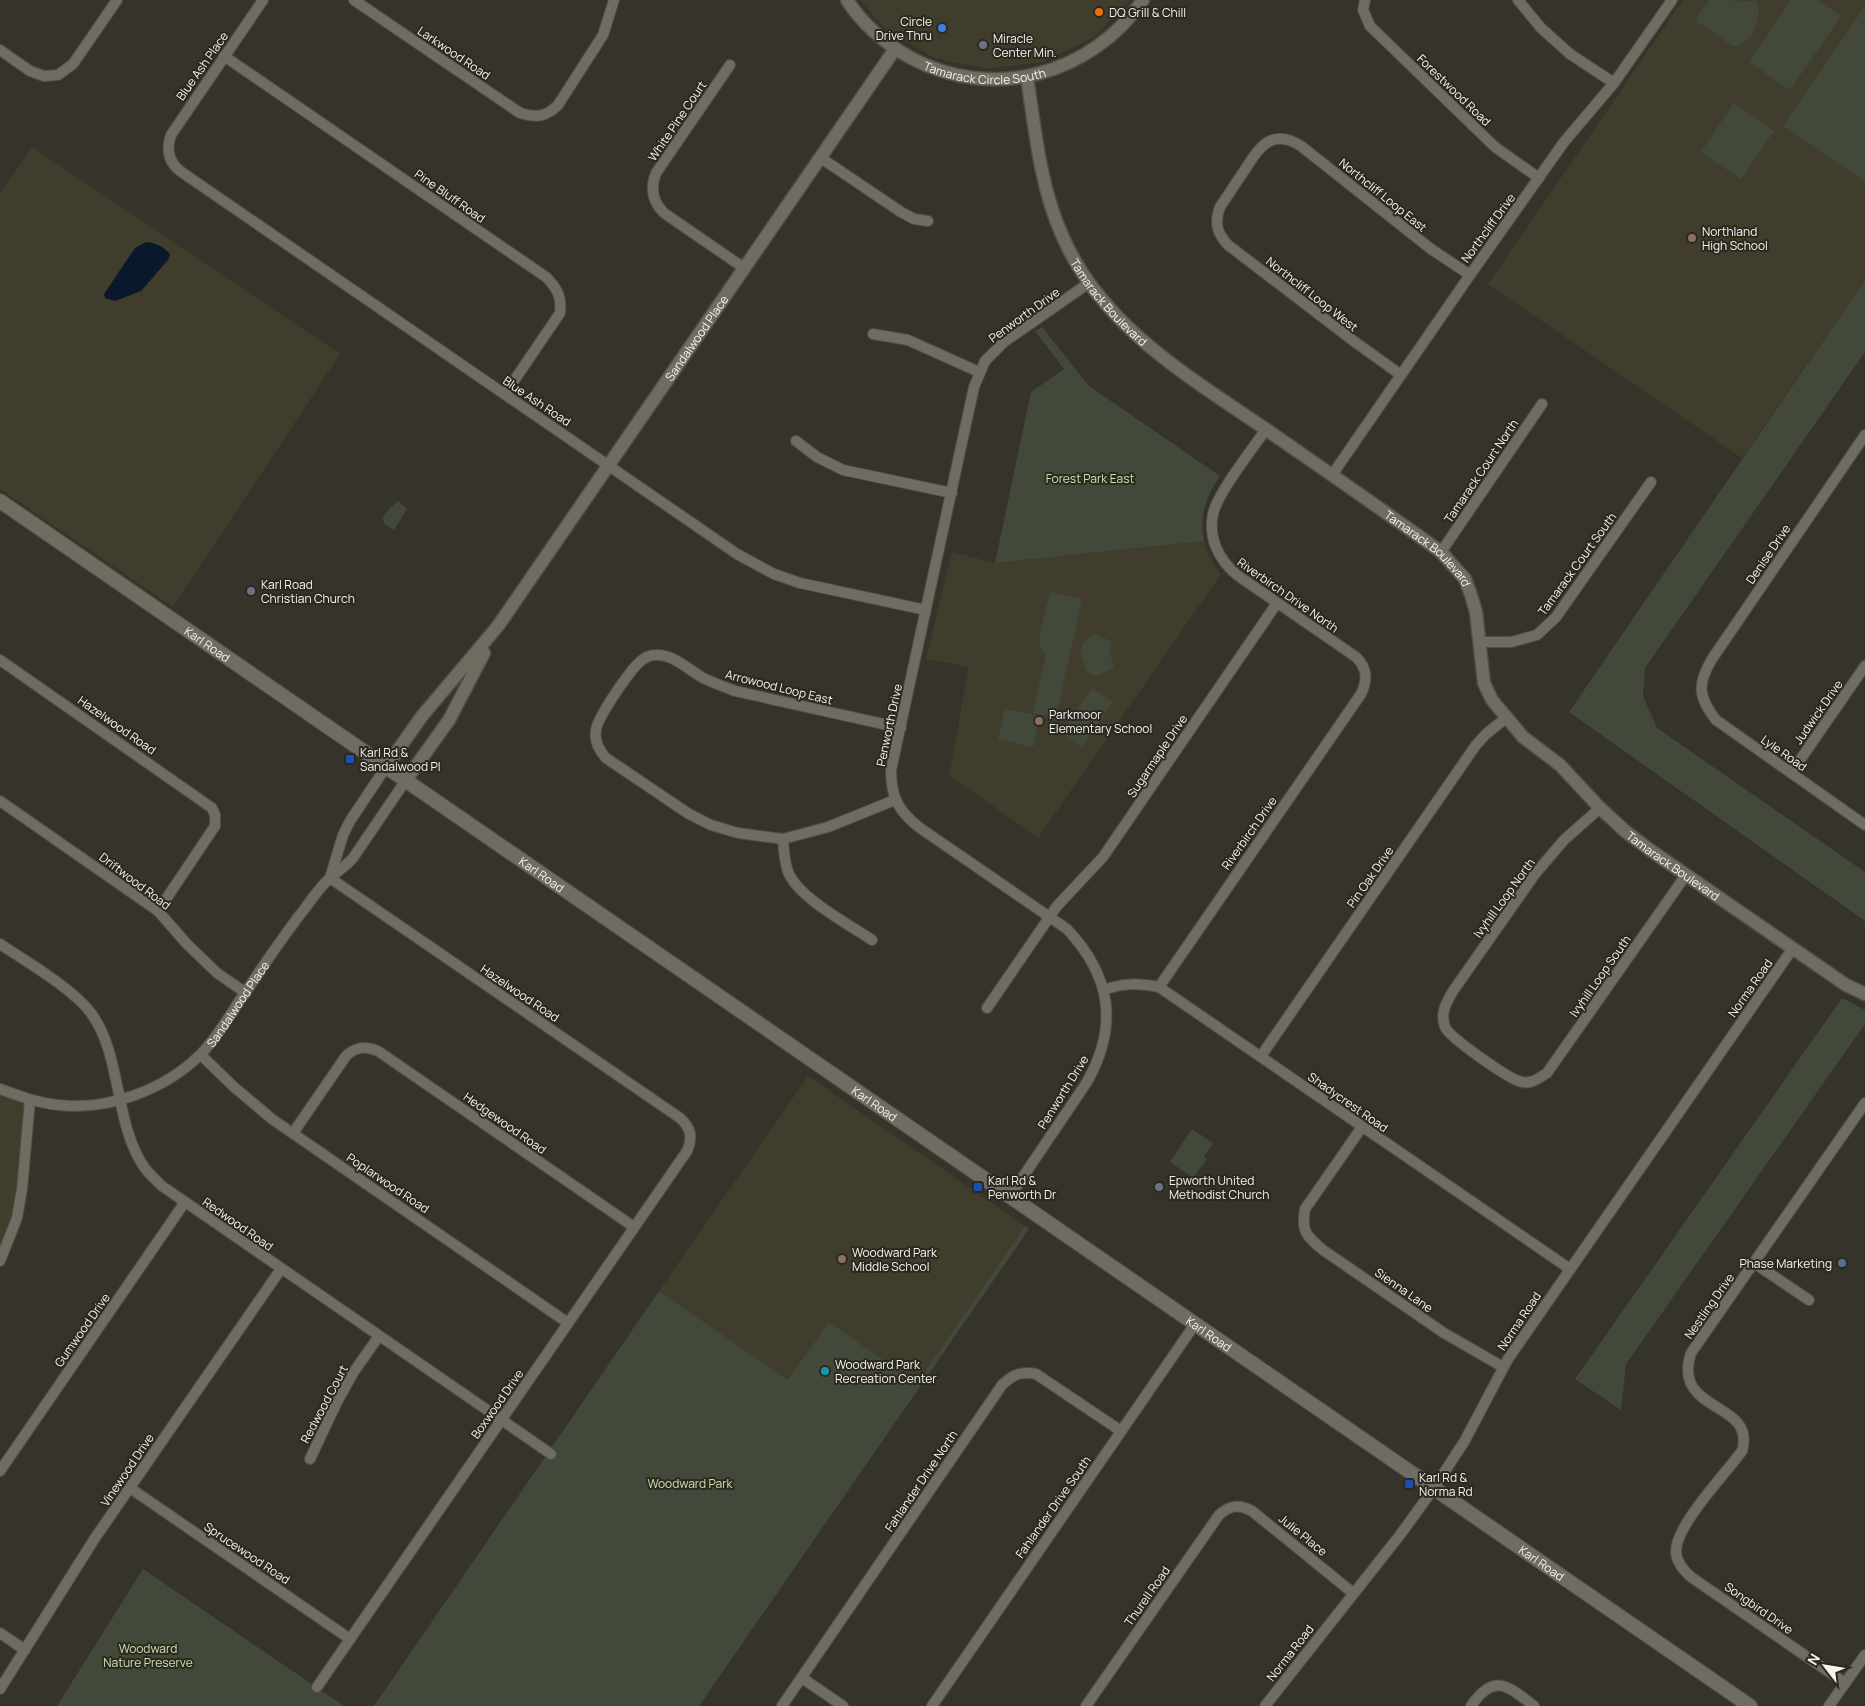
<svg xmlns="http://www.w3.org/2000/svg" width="1865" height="1706" font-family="Manrope,sans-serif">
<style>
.built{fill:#413d2d}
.green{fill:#43493a}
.water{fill:#09182b}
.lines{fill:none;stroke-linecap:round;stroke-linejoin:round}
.minor-casing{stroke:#514e47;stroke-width:12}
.tertiary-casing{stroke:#514e47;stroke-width:15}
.secondary-casing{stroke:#514e47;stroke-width:16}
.minor{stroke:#6f6c62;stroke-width:10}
.tertiary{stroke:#6f6c62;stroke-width:12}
.secondary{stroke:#6f6c62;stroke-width:14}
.food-dot{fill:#e8710a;stroke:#2b2920;stroke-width:2}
.shop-dot{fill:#3f7fe0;stroke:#2b2920;stroke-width:2}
.worship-dot{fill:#6b7280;stroke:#2b2920;stroke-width:2}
.education-dot{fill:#8d6e63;stroke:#2b2920;stroke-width:2}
.transit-dot{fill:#1a4fb4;stroke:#2b2920;stroke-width:2}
.service-dot{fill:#5c6f8a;stroke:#2b2920;stroke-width:2}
.culture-dot{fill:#0f9aa8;stroke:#2b2920;stroke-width:2}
.labels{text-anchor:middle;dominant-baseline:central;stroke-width:4;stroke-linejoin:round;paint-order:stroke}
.poi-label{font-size:12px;fill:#f6f4ee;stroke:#2b2920;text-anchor:start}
.street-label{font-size:12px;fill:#f6f4ee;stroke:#2b2920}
.park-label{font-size:12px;fill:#cce1ac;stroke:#2b2920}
</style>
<rect width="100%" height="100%" fill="#36332a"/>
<g class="built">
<path d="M860,0H1131L1094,37L1044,62L988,69L934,58L886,30Z"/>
<path d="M1683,0H1865V280L1742,458L1488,284Z"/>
<path d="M32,147L340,354L173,607L0,489V194Z"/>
<path d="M1204,541L1208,554L1216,569L1221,574L1038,838L949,775L969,667L926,659L952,552L995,563Z"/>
<path d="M808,1076L1025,1226L917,1383L829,1322L789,1381L659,1291Z"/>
<path d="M0,1089L29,1100L20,1213L0,1263Z"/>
</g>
<g class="green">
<path d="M1710,0L1757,1C1762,19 1754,39 1737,47L1731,45L1704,25L1697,23L1696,18Z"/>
<path d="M1791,0H1817L1841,16L1790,90L1749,62Z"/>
<path d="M1865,6V181L1783,126Z"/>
<path d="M1734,103L1774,131L1741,179L1701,152Z"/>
<path d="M1865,280V352L1645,668L1643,696L1657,728L1865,872V921L1569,712Z"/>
<path d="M1042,327L1089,386L1220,476C1206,496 1199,516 1204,541L995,563L1031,392L1064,369L1035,331Z"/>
<path d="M398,501L407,509L394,530L385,524L382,519L389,509Z"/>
<path d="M1050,592L1082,599L1056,718L1033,713L1046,653L1040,647V634Z"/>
<path d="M1094,634L1111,641L1112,643L1109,652L1114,666L1113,669L1097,676L1087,672L1080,651L1085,640Z"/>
<path d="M1092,688L1113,702L1082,747L1061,733Z"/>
<path d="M1005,709L1040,716L1033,747L998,739Z"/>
<path d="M1842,998L1865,1010V1024L1626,1364L1621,1410L1575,1379Z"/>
<path d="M1192,1129L1213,1143L1204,1157L1207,1159L1193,1178L1170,1162Z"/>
<path d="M1025,1226L1029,1229L699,1706H374L659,1291L788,1380L829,1322L917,1383Z"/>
<path d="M143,1569L344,1706H57Z"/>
</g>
<path class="water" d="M146,242C156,243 163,246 170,254L168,260L141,291L115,301L105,298L104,294L135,248Z"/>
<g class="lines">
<g class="minor-casing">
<g id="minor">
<path d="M263,0L171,135C166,149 168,161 180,171L737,554L774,574L800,583L926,610"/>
<path d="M354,0L520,113C536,118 546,117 558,105L603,35L614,0"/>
<path d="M1365,0L1363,10L1370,26L1495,147L1539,178"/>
<path d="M1518,0L1541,28L1570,54L1614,83"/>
<path d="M0,50L30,71L44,76L58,75L73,64L117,0"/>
<path d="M224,56L546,277C557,288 562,297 560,313L505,394"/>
<path d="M730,65L656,173C650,188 652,201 664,213L744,268"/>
<path d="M821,158L901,212L914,219L928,221"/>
<path d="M873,334L908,340L979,372"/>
<path d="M1401,375L1355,342L1228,245C1217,233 1214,223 1220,207C1228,195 1236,183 1244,171C1259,148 1271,127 1301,146L1431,249L1470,275"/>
<path d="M1865,435L1712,659C1697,684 1698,697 1716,720L1865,825"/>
<path d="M796,441L817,457L843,470L952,493"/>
<path d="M1332,475L1470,275L1564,142L1614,83L1672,0"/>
<path d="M1441,552L1542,404"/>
<path d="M1479,642H1511L1537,635L1556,617L1651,482"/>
<path d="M0,660L212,808L215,815V826L158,911"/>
<path d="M1791,773L1865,666"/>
<path d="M895,800L828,827L783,839L738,833L711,825L689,814L606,758C599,750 594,741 596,730C597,718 631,668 642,660C646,657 651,655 656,655C673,654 689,670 703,678C714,683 724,687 735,691L901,728"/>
<path d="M0,801L158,911L186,943L217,973L246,993"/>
<path d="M1600,808L1564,840L1535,874L1453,991C1446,1003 1440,1013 1445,1027C1450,1038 1510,1080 1522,1082C1532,1084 1539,1078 1547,1073L1686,875"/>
<path d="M783,839C784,851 784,863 789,874C801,899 848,924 872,940"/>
<path d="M330,878L343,835L350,821L386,767"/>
<path d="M0,944C27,962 72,988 91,1013C122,1055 114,1123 144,1167C149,1174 156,1180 162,1186L551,1454"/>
<path d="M1159,987L1361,694C1368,679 1367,668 1356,657L1237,575C1219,560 1208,538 1213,514C1218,492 1252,450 1266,429"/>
<path d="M1103,990C1124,983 1138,983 1159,987L1570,1269"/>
<path d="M987,1008L1057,906L1103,857L1277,603"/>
<path d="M201,1055L234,1087L272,1119L568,1323"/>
<path d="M1261,1056L1476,745L1486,734L1506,718"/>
<path id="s1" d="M0,1089C19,1096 38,1103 58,1105C108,1111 164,1090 200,1055C215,1040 227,1020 238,1003C260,971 282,937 306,907C313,897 321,886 330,878C338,871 346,866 353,858L406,780"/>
<path d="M1362,1127L1305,1209C1301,1231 1306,1236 1323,1250L1444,1333L1503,1367"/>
<path d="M293,1133L346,1056C356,1046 366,1046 378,1051L634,1227"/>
<path d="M1010,1196L1087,1082C1119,1025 1111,976 1067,929L920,828C898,811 891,797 891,770L974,387L985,361L1004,342L1089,283"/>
<path d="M0,1261L17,1218L22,1189L30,1100"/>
<path d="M1754,1263L1809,1300"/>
<path d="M310,1459L337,1402L353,1373L379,1336"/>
<path d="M0,1471L185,1202"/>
<path d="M130,1488L350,1639"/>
<path d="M0,1633L25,1650"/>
<path d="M802,1678L843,1706"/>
<path d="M1845,1683L1691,1577C1683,1570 1676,1562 1676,1551C1676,1525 1726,1473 1742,1451C1757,1400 1671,1414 1691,1353L1865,1103"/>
<path d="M317,1687L687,1151C693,1137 691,1128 680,1118L330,878"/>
<path d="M0,1689L95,1538L281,1269"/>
<path d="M782,1706L1002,1385C1012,1375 1021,1371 1036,1374L1121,1431"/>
<path d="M932,1706L1195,1324"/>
<path d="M1086,1706L1219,1515C1230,1505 1239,1504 1252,1511L1353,1593"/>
<path d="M1265,1706L1400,1535L1434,1488L1464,1442L1508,1359L1793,948"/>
<path d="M1471,1706C1494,1672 1508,1686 1534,1706"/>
<path d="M1829,1706L1865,1655"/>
</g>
</g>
<g class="tertiary-casing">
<g id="tertiary">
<path id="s2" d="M847,0C863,25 886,44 911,58C993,102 1091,75 1143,0"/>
<path id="s3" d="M1027,77C1035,129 1040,186 1062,235C1100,325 1188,376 1264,428C1323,469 1383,510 1441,552L1465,579L1471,595L1476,612L1484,683L1492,700L1523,737L1560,765L1600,808L1625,831L1650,850L1846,985L1865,994"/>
<path id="s4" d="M386,767L422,716L498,626L895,49"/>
<path d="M406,780L449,720L484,653"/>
</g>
</g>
<g class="secondary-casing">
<g id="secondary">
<path id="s5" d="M0,501L1750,1706"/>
</g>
</g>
<use href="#minor" class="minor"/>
<use href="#tertiary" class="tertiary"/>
<use href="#secondary" class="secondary"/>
</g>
<circle class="food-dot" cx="1099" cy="12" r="5"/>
<circle class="shop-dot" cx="942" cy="28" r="5"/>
<g class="worship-dot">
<circle cx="983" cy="45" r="5"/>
<circle cx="251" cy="591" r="5"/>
<circle cx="1159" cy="1187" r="5"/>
</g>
<g class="education-dot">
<circle cx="1692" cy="238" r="5"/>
<circle cx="1039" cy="721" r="5"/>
<circle cx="842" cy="1259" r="5"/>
</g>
<g class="transit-dot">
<rect x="345" y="754" width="10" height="10" rx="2.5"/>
<rect x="973" y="1182" width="10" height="10" rx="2.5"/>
<rect x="1404" y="1479" width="10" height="10" rx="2.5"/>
</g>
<circle class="service-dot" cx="1842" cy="1263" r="5"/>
<circle class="culture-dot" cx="825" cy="1371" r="5"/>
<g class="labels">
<g class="poi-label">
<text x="1109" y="12">DQ Grill &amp; Chill</text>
<text x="932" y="21" text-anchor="end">Circle<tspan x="932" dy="14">Drive Thru</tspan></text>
<text x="993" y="38">Miracle<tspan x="993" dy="14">Center Min.</tspan></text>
<text x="1702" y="231">Northland<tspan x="1702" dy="14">High School</tspan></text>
<text x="261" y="584">Karl Road<tspan x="261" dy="14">Christian Church</tspan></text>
<text x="1049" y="714">Parkmoor<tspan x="1049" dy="14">Elementary School</tspan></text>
<text x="360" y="752">Karl Rd &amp;<tspan x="360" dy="14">Sandalwood Pl</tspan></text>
<text x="988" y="1180">Karl Rd &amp;<tspan x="988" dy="14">Penworth Dr</tspan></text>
<text x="1169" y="1180">Epworth United<tspan x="1169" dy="14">Methodist Church</tspan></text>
<text x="852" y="1252">Woodward Park<tspan x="852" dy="14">Middle School</tspan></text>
<text x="1832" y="1263" text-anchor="end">Phase Marketing</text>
<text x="835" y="1364">Woodward Park<tspan x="835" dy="14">Recreation Center</tspan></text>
<text x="1419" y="1477">Karl Rd &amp;<tspan x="1419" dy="14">Norma Rd</tspan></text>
</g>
<g class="street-label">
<text transform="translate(454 53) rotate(34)">Larkwood Road</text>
<text transform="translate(202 66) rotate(-55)">Blue Ash Place</text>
<text stroke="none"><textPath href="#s2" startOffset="164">Tamarack Circle South</textPath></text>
<text transform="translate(1454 90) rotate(44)">Forestwood Road</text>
<text transform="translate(677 121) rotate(-56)">White Pine Court</text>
<text transform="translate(1383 195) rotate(39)">Northcliff Loop East</text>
<text transform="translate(450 196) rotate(35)">Pine Bluff Road</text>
<text transform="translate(1488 228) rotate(-54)">Northcliff Drive</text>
<text transform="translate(1312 294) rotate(38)">Northcliff Loop West</text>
<text stroke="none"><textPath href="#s3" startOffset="245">Tamarack Boulevard</textPath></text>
<text transform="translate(1024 315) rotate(-36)">Penworth Drive</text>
<text stroke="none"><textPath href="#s4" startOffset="530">Sandalwood Place</textPath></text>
<text transform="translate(537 401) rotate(34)">Blue Ash Road</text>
<text transform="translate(1481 471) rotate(-56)">Tamarack Court North</text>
<text stroke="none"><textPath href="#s3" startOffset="650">Tamarack Boulevard</textPath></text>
<text transform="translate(1768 554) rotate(-56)">Denise Drive</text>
<text transform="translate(1577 564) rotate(-54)">Tamarack Court South</text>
<text transform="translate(1288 595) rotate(35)">Riverbirch Drive North</text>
<text stroke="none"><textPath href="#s5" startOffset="252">Karl Road</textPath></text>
<text transform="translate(779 687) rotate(14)">Arrowood Loop East</text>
<text transform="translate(1818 712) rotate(-55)">Judwick Drive</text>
<text transform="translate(117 725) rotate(35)">Hazelwood Road</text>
<text transform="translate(889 725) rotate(-78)">Penworth Drive</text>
<text transform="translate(1784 753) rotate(35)">Lyle Road</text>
<text transform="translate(1157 756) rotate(-56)">Sugarmaple Drive</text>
<text transform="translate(1249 833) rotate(-55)">Riverbirch Drive</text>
<text stroke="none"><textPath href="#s3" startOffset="1070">Tamarack Boulevard</textPath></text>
<text stroke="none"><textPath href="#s5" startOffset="658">Karl Road</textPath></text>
<text transform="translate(1370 877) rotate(-55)">Pin Oak Drive</text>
<text transform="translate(135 881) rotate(37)">Driftwood Road</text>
<text transform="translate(1504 898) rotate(-54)">Ivyhill Loop North</text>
<text transform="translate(1600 976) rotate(-55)">Ivyhill Loop South</text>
<text transform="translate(1750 988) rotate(-55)">Norma Road</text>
<text transform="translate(520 993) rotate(34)">Hazelwood Road</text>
<text stroke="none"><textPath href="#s1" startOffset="279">Sandalwood Place</textPath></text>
<text transform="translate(1063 1092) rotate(-58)">Penworth Drive</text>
<text transform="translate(1348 1102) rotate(35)">Shadycrest Road</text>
<text stroke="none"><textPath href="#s5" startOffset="1062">Karl Road</textPath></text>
<text transform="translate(505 1123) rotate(35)">Hedgewood Road</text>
<text transform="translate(388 1183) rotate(34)">Poplarwood Road</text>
<text transform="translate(238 1224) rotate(35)">Redwood Road</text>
<text transform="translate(1404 1290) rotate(35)">Sienna Lane</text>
<text transform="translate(1709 1306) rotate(-55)">Nestling Drive</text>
<text transform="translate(1519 1321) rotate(-56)">Norma Road</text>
<text transform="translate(82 1330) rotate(-55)">Gumwood Drive</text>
<text stroke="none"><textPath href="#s5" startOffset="1468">Karl Road</textPath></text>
<text transform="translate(324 1404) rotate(-62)">Redwood Court</text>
<text transform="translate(497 1404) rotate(-55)">Boxwood Drive</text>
<text transform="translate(127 1470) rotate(-56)">Vinewood Drive</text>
<text transform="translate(921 1481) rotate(-56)">Fahlander Drive North</text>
<text transform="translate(1053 1507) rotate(-55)">Fahlander Drive South</text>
<text transform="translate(1303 1535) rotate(39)">Julie Place</text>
<text transform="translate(247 1553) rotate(34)">Sprucewood Road</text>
<text stroke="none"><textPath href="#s5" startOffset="1872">Karl Road</textPath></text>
<text transform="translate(1147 1596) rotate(-55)">Thurell Road</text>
<text transform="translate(1759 1608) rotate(35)">Songbird Drive</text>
<text transform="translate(1290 1653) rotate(-52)">Norma Road</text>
</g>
<g class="park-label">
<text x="1090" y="478">Forest Park East</text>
<text x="690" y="1483">Woodward Park</text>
<text x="148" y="1648">Woodward<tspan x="148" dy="14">Nature Preserve</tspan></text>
</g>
</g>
<g transform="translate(1825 1666) rotate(301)" stroke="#2b2920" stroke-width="4" paint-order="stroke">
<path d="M0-4L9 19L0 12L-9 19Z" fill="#f6f4ee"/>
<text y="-8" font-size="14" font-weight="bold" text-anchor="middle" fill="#f6f4ee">N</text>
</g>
</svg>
